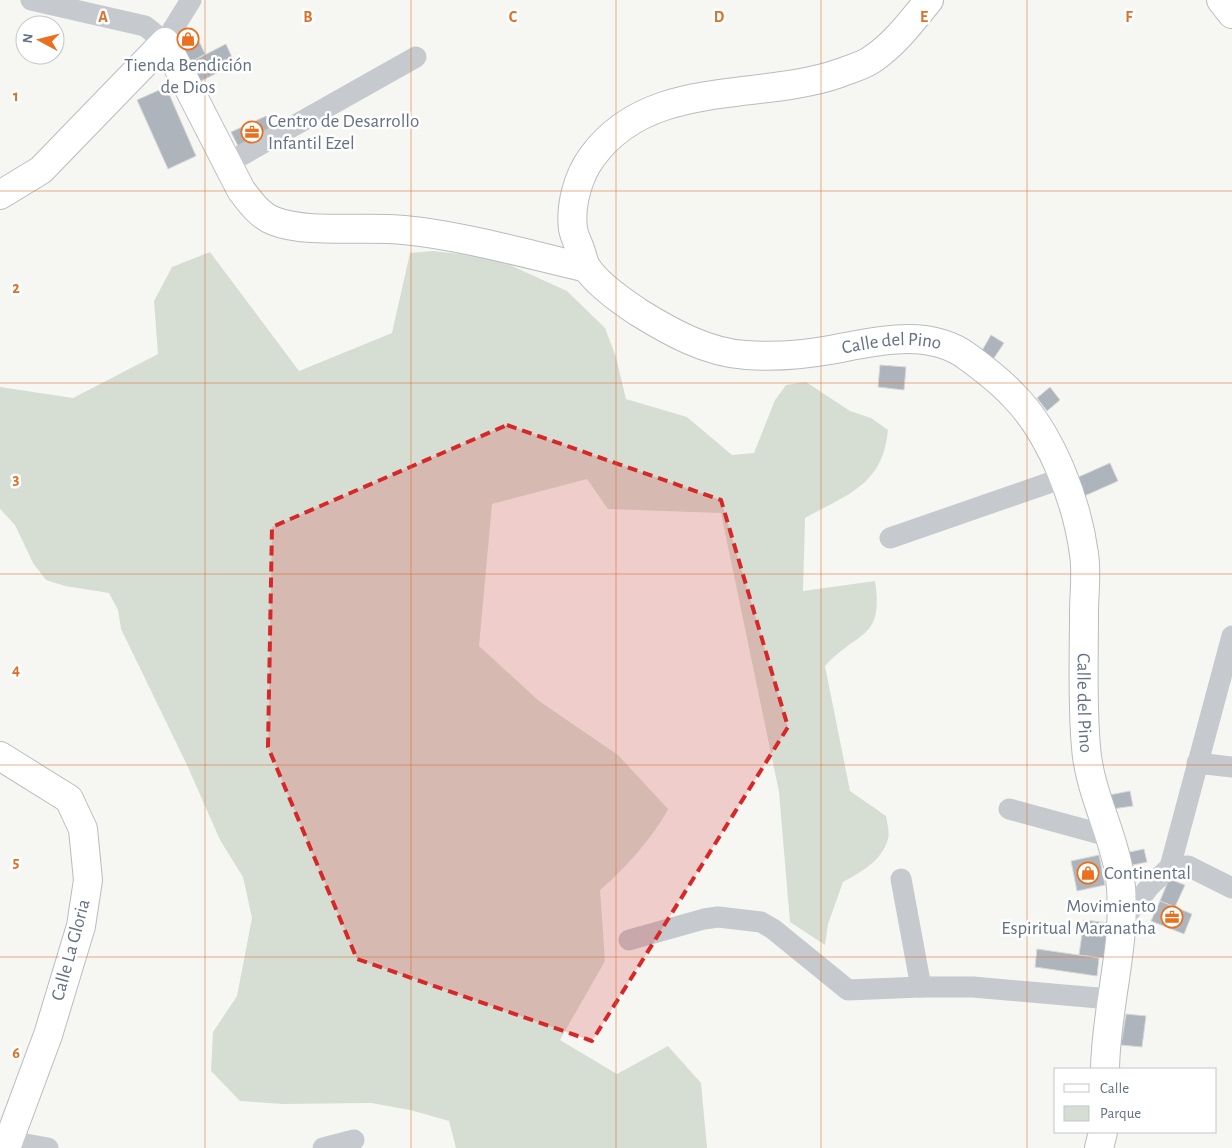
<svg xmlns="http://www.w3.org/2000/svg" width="1232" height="1148" font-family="'Alegreya Sans',sans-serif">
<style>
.green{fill:#d6ded4}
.building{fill:#aeb4bb;stroke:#d8d8d6}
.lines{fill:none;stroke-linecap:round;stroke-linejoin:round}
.secondary-casing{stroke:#b8bcc1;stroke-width:30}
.street{stroke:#c6c9cd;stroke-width:21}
.secondary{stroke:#fff;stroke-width:28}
.marked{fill:#d62828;fill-opacity:0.2;stroke:#d62828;stroke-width:4;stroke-dasharray:10 6;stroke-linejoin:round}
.grid{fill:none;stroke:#dd6f29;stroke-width:1;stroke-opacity:0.55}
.labels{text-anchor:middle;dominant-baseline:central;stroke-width:5;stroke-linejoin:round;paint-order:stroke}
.poi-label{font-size:19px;fill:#647185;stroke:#fff;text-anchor:start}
.street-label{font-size:19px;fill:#647185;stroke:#fff}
.grid-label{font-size:16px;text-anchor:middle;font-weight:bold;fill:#dd6f29;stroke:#fff;stroke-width:5;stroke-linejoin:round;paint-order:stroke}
</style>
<rect width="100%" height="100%" fill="#f6f7f3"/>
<path class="green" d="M432,251L481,256L501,261L567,291L605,328L616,357L626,399L687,417L732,455L754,453L775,400L786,385L806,382L850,411L871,418L888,430C883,485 848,494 805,518L803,591L875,581C884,640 858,630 825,666L850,791L886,816C887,823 890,833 888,839C882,861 861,872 843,882L828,924L825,945L790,922L779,792L721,513L608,509L587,479L492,504L479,646L539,701L618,755L668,809C655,835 623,871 600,890L605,961L560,1040L617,1074L668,1046L701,1083L707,1148H456L449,1121L410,1110L371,1103L283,1104L240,1101L211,1071L213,1032L237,996L252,918L243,877L220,840L187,765L121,629L118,610L109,593L65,586L46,580L33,563L15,525L0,509V387L73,398L158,354L154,301L172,267L210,252L299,371L392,333L410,253Z"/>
<g class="building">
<path d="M192,29L199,41L184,49L178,37Z"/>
<path d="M199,41L205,54L191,62L184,49Z"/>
<path d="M226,44L235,64L201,81L191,62Z"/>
<path d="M166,87L196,156L168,169L137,100Z"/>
<path d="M266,116L273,132L239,148L231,132Z"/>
<path d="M991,335L1004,343L992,361L980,354Z"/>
<path d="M880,365L906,367L904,390L878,387Z"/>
<path d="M1050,387L1060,400L1047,411L1037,398Z"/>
<path d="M1110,463L1118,481L1082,497L1074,479Z"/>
<path d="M1130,791L1133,806L1112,809L1109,795Z"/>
<path d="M1144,849L1147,862L1128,866L1125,853Z"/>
<path d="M1099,855L1105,885L1077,891L1071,861Z"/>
<path d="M1169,879L1185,885L1175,907L1160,901Z"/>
<path d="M1160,901L1192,914L1184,934L1151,921Z"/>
<path d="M1084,920L1110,923L1105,958L1079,955Z"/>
<path d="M1037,949L1099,958L1097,976L1035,967Z"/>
<path d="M1126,1014L1146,1016L1142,1047L1121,1045Z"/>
</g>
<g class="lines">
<g class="secondary-casing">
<g id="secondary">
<path id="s1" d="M929,0C912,21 894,45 871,60C862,66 850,69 840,73C758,102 650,77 592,157C578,176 570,205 573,229C574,236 579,245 581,252C583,258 584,264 587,268C597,284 623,302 638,312C670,332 708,353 746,355C774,357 802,355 830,350C874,342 928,327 968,357C983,368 1000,381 1013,395C1051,433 1077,501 1084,554C1087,573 1084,594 1084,613C1084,658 1082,703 1086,747C1089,792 1114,834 1120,877C1128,942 1106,1004 1105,1069"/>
<path d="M1221,0L1232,14"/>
<path d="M0,195L41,170L165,42L241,190C250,202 260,216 274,221C306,234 367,226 404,230C465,236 526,254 587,268"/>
<path d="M0,756L69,799L83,829L88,880L81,926L48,1035L6,1148"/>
<path d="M1099,1148L1103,1132"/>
</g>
</g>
<g class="street">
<path d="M31,0L145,26L165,42L191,0"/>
<path d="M226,164L416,57"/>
<path d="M890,538L1063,478"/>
<path d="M1197,763L1232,767"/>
<path d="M1009,809L1108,836"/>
<path d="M1170,867L1232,636"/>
<path d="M901,879L921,987"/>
<path d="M1122,921L1150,886L1170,867L1188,866L1232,888"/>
<path d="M629,940L704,919L718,917L761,922L773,929L848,990L921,987H973L1110,999"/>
<path d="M9,1141L48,1148"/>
<path d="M323,1148L354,1140"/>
</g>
<use href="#secondary" class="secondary"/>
</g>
<path class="marked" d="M507,425L721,500L788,727L592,1041L357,959L268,747L272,527Z"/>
<path class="grid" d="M205,0V1148M411,0V1148M616,0V1148M821,0V1148M1027,0V1148M0,191H1232M0,383H1232M0,574H1232M0,765H1232M0,957H1232"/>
<defs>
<g id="shop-ring" transform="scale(1.125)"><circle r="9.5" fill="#fff" stroke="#ea6f1f" stroke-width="1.5"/><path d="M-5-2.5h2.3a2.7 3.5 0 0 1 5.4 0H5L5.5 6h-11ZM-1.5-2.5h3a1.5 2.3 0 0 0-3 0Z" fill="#ea6f1f"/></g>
<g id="office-ring" transform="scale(1.125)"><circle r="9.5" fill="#fff" stroke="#ea6f1f" stroke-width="1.5"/><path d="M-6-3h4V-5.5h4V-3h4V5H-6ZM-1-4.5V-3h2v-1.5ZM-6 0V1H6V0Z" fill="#ea6f1f"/></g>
</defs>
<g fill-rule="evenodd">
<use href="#shop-ring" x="188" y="39"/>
<use href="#office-ring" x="252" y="132"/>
<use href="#shop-ring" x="1088" y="873"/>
<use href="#office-ring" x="1172" y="917"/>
</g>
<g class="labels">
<g class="poi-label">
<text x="188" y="65" text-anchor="middle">Tienda Bendición<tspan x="188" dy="22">de Dios</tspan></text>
<text x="268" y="121">Centro de Desarrollo<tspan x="268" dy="22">Infantil Ezel</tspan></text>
<text x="1104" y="873">Continental</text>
<text x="1156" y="906" text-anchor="end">Movimiento<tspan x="1156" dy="22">Espiritual Maranatha</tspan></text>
</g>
<g class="street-label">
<text stroke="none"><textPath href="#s1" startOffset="836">Calle del Pino</textPath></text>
<text stroke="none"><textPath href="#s1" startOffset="1301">Calle del Pino</textPath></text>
<text transform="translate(71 950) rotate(-75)">Calle La Gloria</text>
</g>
</g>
<g class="grid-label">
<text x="103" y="22">A</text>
<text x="308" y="22">B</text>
<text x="513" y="22">C</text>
<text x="719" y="22">D</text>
<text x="924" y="22">E</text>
<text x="1129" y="22">F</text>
<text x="16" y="101">1</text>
<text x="16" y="293">2</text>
<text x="16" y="484">3</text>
<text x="16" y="675">4</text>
<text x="16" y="867">5</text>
<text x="16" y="1058">6</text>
</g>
<rect x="1054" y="1068" width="162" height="65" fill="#ffffff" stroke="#c1c6ce"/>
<rect x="1064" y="1084" width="25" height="8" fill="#ffffff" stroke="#c1c6ce"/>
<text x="1100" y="1093" font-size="15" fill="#647185">Calle</text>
<rect x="1064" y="1106" width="25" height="15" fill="#d6ded4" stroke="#c1c6ce"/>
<text x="1100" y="1118" font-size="15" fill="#647185">Parque</text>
<g transform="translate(40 40) rotate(277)"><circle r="24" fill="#ffffff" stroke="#c1c6ce"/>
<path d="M0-4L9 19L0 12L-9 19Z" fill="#ea6f1f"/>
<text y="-8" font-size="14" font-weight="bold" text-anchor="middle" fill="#647185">N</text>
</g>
</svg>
